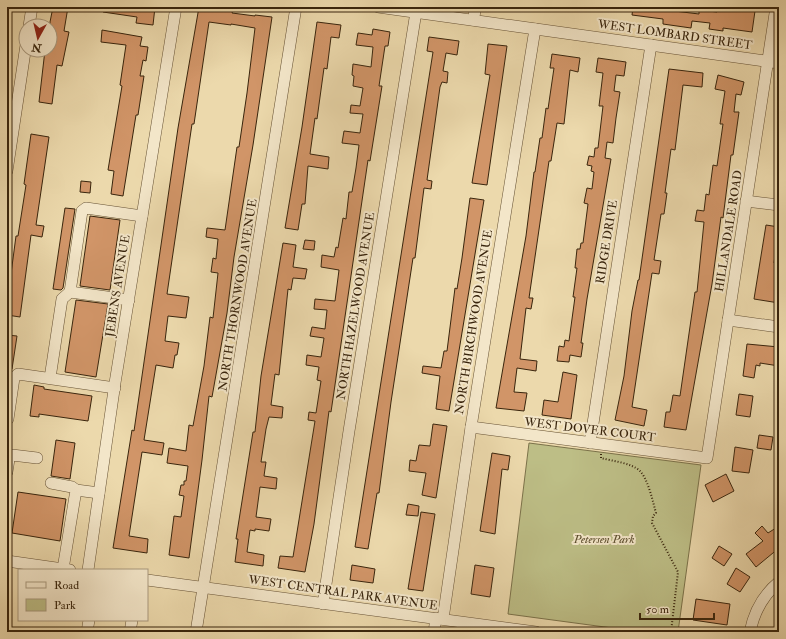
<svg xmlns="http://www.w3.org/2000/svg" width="786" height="639" font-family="'IM FELL Double Pica',serif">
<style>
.green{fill:#bdbe86;stroke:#7b724a}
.building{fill:#d19568;stroke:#39250d}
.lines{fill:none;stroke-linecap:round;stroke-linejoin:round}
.minor-casing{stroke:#665235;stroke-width:12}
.path{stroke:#39250d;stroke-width:2;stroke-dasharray:1 2;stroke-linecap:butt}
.minor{stroke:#f3e6c9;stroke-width:11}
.labels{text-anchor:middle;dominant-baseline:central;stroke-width:4;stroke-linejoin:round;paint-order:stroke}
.street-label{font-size:12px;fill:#39250d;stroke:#f3e6c9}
.park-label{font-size:12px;font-style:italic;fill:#5a4b2b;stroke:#f3e6c9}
</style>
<rect width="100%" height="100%" fill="#ecd9ac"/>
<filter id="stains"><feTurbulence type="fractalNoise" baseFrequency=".005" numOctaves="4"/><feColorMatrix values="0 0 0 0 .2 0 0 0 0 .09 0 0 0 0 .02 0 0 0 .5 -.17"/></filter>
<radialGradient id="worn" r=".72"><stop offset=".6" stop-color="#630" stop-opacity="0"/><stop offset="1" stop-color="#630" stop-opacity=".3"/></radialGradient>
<path class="green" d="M529,443L701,465L678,632H642L508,614Z"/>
<g class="building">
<path d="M53,7H68L64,31L69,32L62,66L57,65L52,104L39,102L45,50H50V22Z"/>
<path d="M103,7H155L153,25L136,23L137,17L103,12Z"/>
<path d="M199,7L233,10L232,13L255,16V15L272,17L253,145L234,257L227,313L212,397L209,396L202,460L189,558L169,555L174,516L181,517L184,496L179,495L181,485H184V481H186L188,466L167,463L169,448L186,451L189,425L193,426L204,366L210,317L213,318L218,273L211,272L213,258L216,259L218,239L206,237L207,228L225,230L237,147H239L247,93L255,28L231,24V25L209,22L194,124H192L167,294L189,297L186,318L168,316L165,341L179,343L177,355H175L173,368L156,365L144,440L164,443L162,455L142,452L129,536L148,539L147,553L113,548L132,430L134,431L178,128Z"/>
<path d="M633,7H658V9L699,14V10L717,12L718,7L755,11L752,32L723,28V31L709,29L710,23L692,21L691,28L663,24V19L632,15Z"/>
<path d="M317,22L341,25L339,38L331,37L327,69L324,68L317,119L315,118L310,154L329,157L328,169L308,166L305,204H302L298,230L285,228L302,127Z"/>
<path d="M373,29L390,32L388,46H385L379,86H382L370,161L368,160L331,412L329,411L314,524L305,572L278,568L280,556L293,557L315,421L308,420L309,412L316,413L321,381L317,380L319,367L306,365L307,355L321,357L324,338L310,336L312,327L325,329L327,310L314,309L315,299L335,301L339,270L321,267L322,255L334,257L336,247L338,248L343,218L346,219L349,192H352L356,168L359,145L342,143L344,131L360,133L363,114L350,113L351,105L360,106L363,88L353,86L354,76L352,75L353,64L371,67L373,47L356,45L358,33L372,35Z"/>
<path d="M102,30L142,37L140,46L148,47L146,61L143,60L140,76H144L138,115H136L123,196L111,194L114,171L108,170L122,86L120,85L126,45L101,42Z"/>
<path d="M429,37L459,41L457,55L446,53L443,71L448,72L447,83L442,82L440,87L427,180L432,181L431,189L424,188L415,258H413L391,402L379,493H377L368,549L355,547L433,52L427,51Z"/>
<path d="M488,44L507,46L487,185L472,183L490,75L485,74Z"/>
<path d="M552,54L580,58L578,72L570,70L564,124L557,123L551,161H549L529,298H533L531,309L526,308L520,359L537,361L536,371L517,368L514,392L527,393L524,411L496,408L526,236L534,172H535L540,138H542L546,108L548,109L554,68H550Z"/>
<path d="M598,58L626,62L624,76L616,75L614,91L620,92L616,118L613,143L607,142L605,158L611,159L587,299L581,343H583L581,357L570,355L569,362L557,361L559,346L564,347L565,340L569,341L575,297H573L577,268H575L577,249H580L581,243H583L588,204L584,203L587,188L592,189L594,172L591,171L592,166L587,165L589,156L594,157L595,148H598L603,106H599L603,73L596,72Z"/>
<path d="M669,69L703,73L702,87L683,85L675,150L671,149L665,193H667L664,214H661L654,260L661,261L659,274L652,273L632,407L647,410L644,426L615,420L624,376L632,311L638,280H639Z"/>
<path d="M718,75L744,82L741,95L736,94L734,112H739L733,155H731L723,218L721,217L712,284L686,430L664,427L666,412H670L673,395L680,396L695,292H697L704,222L695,221L697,210L704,211L706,194L709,195L713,165L717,166L723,124H720L725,91L715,89Z"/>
<path d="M31,134L49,137L36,225L44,226L42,237L31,235L20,317L7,315V304L16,236H18L26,185L24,184Z"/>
<path d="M81,181L91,182L90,193L80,192Z"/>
<path d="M470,198L484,200L449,411L436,409L440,376L422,373L423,366L441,368L444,351H447L455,288L457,289L462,258Z"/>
<path d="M65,208L75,209L63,288L61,290L53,289Z"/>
<path d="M90,216L120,220L110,290L80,286Z"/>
<path d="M766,225L779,227L774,263H779V303L754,299Z"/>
<path d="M305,240L315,241L314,250L303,249Z"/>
<path d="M283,243L296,245L293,267L307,269L305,279L293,278L291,290L288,289L279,375L275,374L271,405L283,407L282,418L269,417L266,429L261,462H266L264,476L277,478L276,489L260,487L256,517L271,519L269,531L255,529V531L250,530L247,552L264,555L263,566L235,562L238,539H236L253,432H255L261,376Z"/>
<path d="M76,300L108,304L96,377L65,372Z"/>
<path d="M7,335L17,336L12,369H7Z"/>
<path d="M747,344L779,347V366L760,363V366L756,365L754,378L743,376Z"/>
<path d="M563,372L577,375L571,419L542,415L544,400L558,402Z"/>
<path d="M34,385L44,387V389L92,396L88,421L39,414V417L30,416Z"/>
<path d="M739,394L753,396L750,417L736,415Z"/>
<path d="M433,424L447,426L436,498L422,495L426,473L409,471L410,460L416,461L419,445L430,446Z"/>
<path d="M759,435L773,437L771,450L757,448Z"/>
<path d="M56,440L75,443L70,479L51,476Z"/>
<path d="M735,447L753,450L749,473L732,471Z"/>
<path d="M492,453L510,456L508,470L502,469L495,534L480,531Z"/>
<path d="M726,474L734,491L713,502L705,485Z"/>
<path d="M18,492L66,499L60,541L12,533Z"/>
<path d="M408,504L419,506L418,516L406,515Z"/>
<path d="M421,512L435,514L423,591L408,589Z"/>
<path d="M762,526L768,533L779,526V548L756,567L746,554L763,541L755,533Z"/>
<path d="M719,546L732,554L724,566L712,558Z"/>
<path d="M352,565L375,569L373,583L350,580Z"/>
<path d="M475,565L494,568L490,597L471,594Z"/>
<path d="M736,568L750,577L740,592L727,584Z"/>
<path d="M696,599L730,604L727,625L693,620Z"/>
</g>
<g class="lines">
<g class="minor-casing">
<g id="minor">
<path d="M378,7L779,63"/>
<path d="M473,20L476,7"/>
<path d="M29,26L32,7"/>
<path d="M7,171L26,45"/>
<path d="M746,201L779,205"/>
<path d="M129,300L70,292L82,211L86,208L142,216"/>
<path d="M728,320L779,327"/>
<path d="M50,378L62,299L70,292"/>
<path d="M8,419L14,378L18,374L115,388"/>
<path d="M471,427L707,458L776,7"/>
<path d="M590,443L651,45"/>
<path d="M7,472L9,459L12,455L37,458"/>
<path d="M51,483L72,487L76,490L63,569"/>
<path d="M76,490L99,493"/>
<path d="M7,561L70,570"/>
<path d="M88,570L115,383L176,7"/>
<path d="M147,580L536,632"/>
<path d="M323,604L349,431L416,12"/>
<path d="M443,619L471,427L535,29"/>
<path d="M87,632L89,620"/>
<path d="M130,632L132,620"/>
<path d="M196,632L296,7"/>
<path d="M434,632L436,618"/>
<path d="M750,632C754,612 763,595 779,582"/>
</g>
</g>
<path class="path" d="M601,454V458C612,461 632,463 640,471C648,479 653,502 656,513L653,516L652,523L678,572L671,632"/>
<use href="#minor" class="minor"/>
</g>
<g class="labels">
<g class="street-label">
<text transform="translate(675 35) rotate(8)">WEST LOMBARD STREET</text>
<text transform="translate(729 231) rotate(-81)">HILLANDALE ROAD</text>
<text transform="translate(607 242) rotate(-81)">RIDGE DRIVE</text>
<text transform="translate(118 286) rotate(-81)">JEBENS AVENUE</text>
<text transform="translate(238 295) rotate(-81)">NORTH THORNWOOD AVENUE</text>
<text transform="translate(356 306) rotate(-81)">NORTH HAZELWOOD AVENUE</text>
<text transform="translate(474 322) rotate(-81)">NORTH BIRCHWOOD AVENUE</text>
<text transform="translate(590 430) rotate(7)">WEST DOVER COURT</text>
<text transform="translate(343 593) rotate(8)">WEST CENTRAL PARK AVENUE</text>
</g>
<g class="park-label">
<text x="604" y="539">Petersen Park</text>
</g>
</g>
<rect width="786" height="639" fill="none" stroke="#ecd9ac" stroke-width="24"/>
<rect x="8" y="8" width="770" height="623" fill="none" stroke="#39250d" stroke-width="2"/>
<rect x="12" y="12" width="762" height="615" fill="none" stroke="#39250d"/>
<rect x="18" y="569" width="130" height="52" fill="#f3e6c9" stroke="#a9997e"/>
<rect x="26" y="582" width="20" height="6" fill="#f3e6c9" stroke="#a9997e"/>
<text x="54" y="589" font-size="12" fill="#39250d">Road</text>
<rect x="26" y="599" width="20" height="12" fill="#bdbe86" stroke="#a9997e"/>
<text x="54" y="609" font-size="12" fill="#39250d">Park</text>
<g transform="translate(38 38) rotate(188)"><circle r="19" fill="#f3e6c9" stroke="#a9997e"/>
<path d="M0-3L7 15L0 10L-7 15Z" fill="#8f2418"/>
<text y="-6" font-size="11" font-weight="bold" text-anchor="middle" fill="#39250d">N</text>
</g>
<path d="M640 613v6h74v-6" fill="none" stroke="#39250d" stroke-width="2"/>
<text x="646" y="613" font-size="12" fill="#39250d" stroke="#f3e6c9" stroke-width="3" paint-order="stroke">50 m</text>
<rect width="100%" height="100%" filter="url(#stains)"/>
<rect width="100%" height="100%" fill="url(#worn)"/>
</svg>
